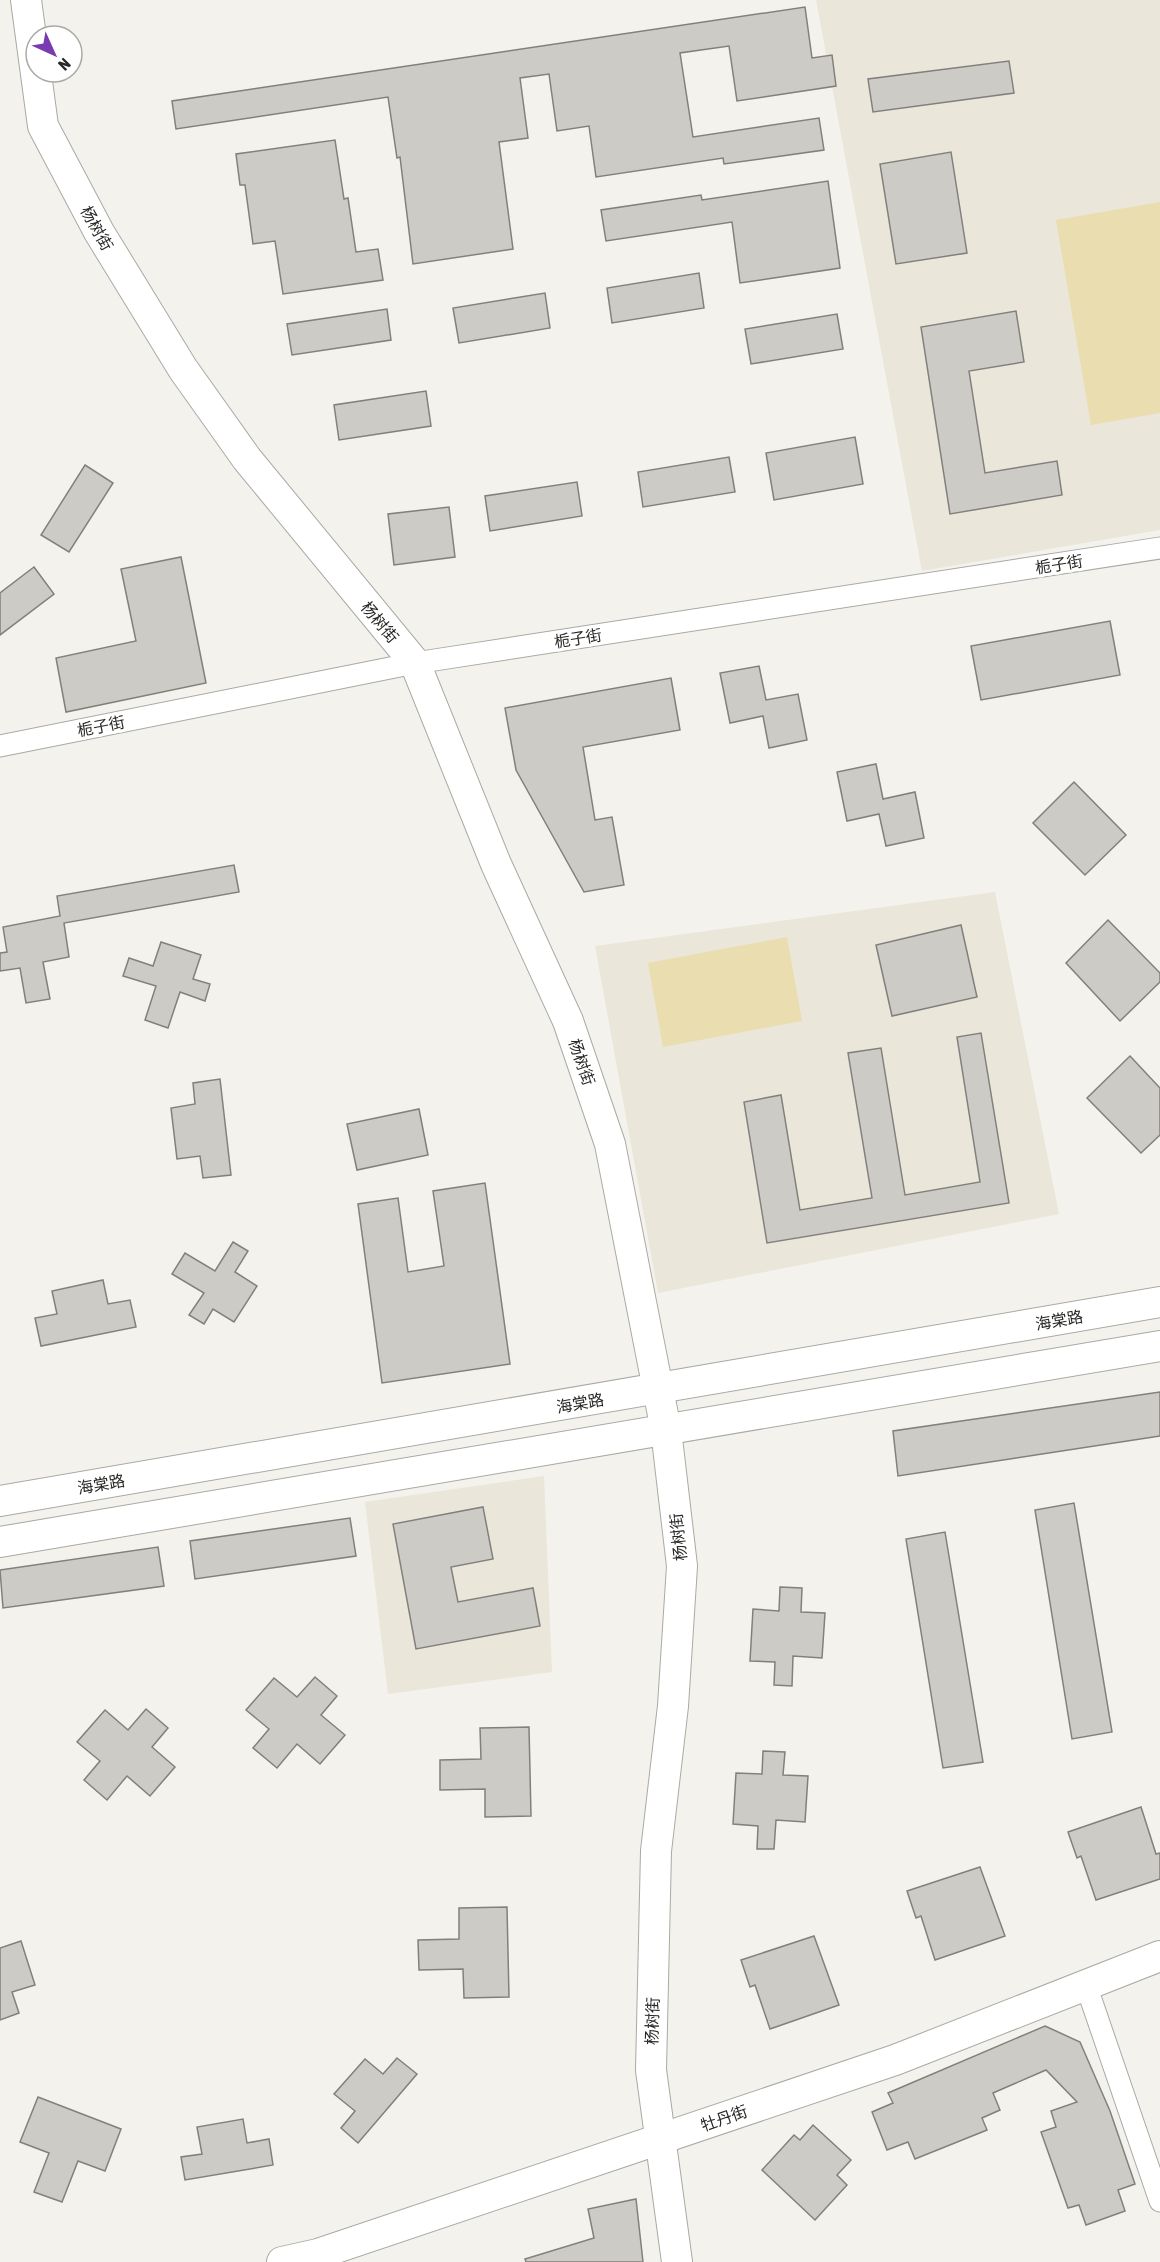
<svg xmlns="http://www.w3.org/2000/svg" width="1160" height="2262" font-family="'Asap Condensed','Noto Sans SC',sans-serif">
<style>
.built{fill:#eae6da}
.green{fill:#eaddb0}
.building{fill:#cdcbc6;stroke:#82807c;stroke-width:1.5}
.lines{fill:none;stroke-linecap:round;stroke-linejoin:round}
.street-casing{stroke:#aaa9a4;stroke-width:23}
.secondary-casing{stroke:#aaa9a4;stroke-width:32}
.street{stroke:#fff;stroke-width:21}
.secondary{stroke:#fff;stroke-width:30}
.labels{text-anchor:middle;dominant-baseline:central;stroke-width:6;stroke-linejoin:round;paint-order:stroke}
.street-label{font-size:16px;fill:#292826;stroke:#fff}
</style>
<rect width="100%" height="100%" fill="#f3f2ec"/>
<g class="built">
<path d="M816,0H1160V530L922,571Z"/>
<path d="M995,892L1059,1214L658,1293L595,946Z"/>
<path d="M544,1476L552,1672L388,1694L365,1502Z"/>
</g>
<g class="green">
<path d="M1160,202V413L1091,425L1056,220Z"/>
<path d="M787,937L802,1021L663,1047L648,963Z"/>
</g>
<g class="building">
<path d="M805,7L812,58L832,55L836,86L737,101L729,46L680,53L693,137L819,118L824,150L724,164L723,158L596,177L589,126L557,131L549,74L520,78L528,138L499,142L513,249L413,264L400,157L397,158L388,97L176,129L172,101Z"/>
<path d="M1009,61L1014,93L873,112L868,79Z"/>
<path d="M335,140L344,199L348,198L356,252L378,249L383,280L283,294L275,241L253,244L245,185H240L236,154Z"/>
<path d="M951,152L967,253L896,264L880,164Z"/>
<path d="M828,181L840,268L740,283L732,222L606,241L601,210L701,195L702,200Z"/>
<path d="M699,273L704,308L612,323L607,288Z"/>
<path d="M545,293L550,328L459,343L453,308Z"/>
<path d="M387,309L391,340L292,355L287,324Z"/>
<path d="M1016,311L1024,362L969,371L985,473L1057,461L1062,495L950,514L921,327Z"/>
<path d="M837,314L843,349L751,364L745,329Z"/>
<path d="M426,391L431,426L339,440L334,405Z"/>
<path d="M855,437L863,484L774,500L766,453Z"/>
<path d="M729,457L735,492L643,507L638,472Z"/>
<path d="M85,465L113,483L69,552L41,535Z"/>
<path d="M577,482L582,516L490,531L485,496Z"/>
<path d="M449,507L455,557L394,565L388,514Z"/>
<path d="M181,557L206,683L66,712L56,658L136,641L121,569Z"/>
<path d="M34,567L54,594L0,635V593Z"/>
<path d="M1110,621L1120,675L981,700L971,646Z"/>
<path d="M759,666L766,700L798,694L807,740L769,748L763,716L730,723L720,673Z"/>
<path d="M671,678L680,730L583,747L595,820L612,817L624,885L584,892L516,770L505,708Z"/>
<path d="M876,764L883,799L915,792L924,838L886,846L879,814L847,821L837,772Z"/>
<path d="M1074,782L1126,835L1085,875L1033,823Z"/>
<path d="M234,865L239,892L64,923L69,957L43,962L50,999L26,1003L20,968L0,971V953L7,952L3,927L60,916L57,896Z"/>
<path d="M1108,920L1160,973V982L1120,1021L1066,963Z"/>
<path d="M961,925L977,997L892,1016L876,945Z"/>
<path d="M161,942L201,955L193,979L210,984L205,1001L180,992L168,1028L145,1020L156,986L123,976L129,958L153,966Z"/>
<path d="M981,1033L1009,1203L767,1243L744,1102L781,1095L800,1210L872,1198L848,1053L881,1048L905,1195L980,1182L957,1037Z"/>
<path d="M1130,1056L1160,1088V1135L1141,1153L1087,1098Z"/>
<path d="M220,1079L231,1175L203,1178L200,1156L177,1159L171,1108L195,1104L193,1083Z"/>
<path d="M419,1109L428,1155L357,1170L347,1124Z"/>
<path d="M485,1183L510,1364L382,1383L358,1204L398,1198L408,1272L444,1266L433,1191Z"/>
<path d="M233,1242L248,1251L235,1272L257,1286L234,1322L213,1309L204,1324L189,1315L204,1293L172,1274L185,1253L215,1271Z"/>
<path d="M103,1280L108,1304L130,1300L136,1327L41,1346L35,1318L57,1314L52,1291Z"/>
<path d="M1160,1392V1436L898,1476L893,1431Z"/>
<path d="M1074,1503L1112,1732L1072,1739L1035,1510Z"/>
<path d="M483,1507L493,1559L451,1567L458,1602L533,1588L540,1626L416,1649L393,1524Z"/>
<path d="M350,1518L356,1556L195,1579L190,1541Z"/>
<path d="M945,1532L983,1762L943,1768L906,1539Z"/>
<path d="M158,1547L164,1586L3,1608L0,1570Z"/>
<path d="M780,1587L802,1588L801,1612L825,1613L822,1658L793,1656L792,1686L774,1685L775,1662L750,1661L753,1609L779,1611Z"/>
<path d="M315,1677L337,1696L321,1715L345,1735L320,1764L297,1744L277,1768L253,1748L269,1729L246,1710L274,1678L297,1697Z"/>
<path d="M146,1709L168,1728L152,1747L175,1767L150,1796L127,1776L107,1800L84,1780L100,1761L77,1742L105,1710L128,1730Z"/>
<path d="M529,1727L531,1816L485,1817V1789L440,1790V1760L481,1759L480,1728Z"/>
<path d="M763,1751L785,1752L783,1775L808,1776L805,1822L776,1820L774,1849H757L758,1826L733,1824L736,1773L762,1774Z"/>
<path d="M1141,1807L1156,1854L1160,1853V1879L1096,1900L1081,1856L1077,1858L1068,1832Z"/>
<path d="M980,1867L1005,1936L935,1960L921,1916L916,1918L907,1891Z"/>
<path d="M507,1907L509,1997L464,1998L463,1969L419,1970L418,1940L459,1939V1908Z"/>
<path d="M814,1936L839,2005L770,2029L755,1985L750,1987L741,1960Z"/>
<path d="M21,1941L35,1985L12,1992L19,2013L0,2020V1948Z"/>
<path d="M1045,2026L1080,2042L1110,2111L1135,2184L1118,2190L1125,2211L1086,2225L1079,2205L1068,2208L1041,2132L1056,2127L1051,2111L1077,2102L1046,2070L993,2093L1000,2110L982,2118L987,2130L915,2159L908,2142L887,2150L872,2112L893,2103L888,2093Z"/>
<path d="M397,2058L417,2074L358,2143L341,2128L355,2111L334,2094L365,2059L383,2074Z"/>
<path d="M38,2097L121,2129L105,2171L78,2161L62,2202L34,2192L49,2153L20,2142Z"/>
<path d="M243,2119L247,2143L269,2139L273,2165L185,2180L181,2157L202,2154L197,2127Z"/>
<path d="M813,2125L851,2160L837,2175L847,2185L815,2220L762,2170L794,2135L800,2140Z"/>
<path d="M636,2199L643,2262H526L525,2259L594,2238L588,2209Z"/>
</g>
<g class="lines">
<g class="street-casing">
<g id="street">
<path d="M0,746L415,663L1160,548"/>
<path d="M1086,1985L1160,2201"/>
</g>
</g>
<g class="secondary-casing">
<g id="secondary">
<path d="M26,0L43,126L99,232L183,369L247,459L415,663L496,864L568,1021L610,1144L666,1430L682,1566L673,1706L656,1851L651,2070L677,2262"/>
<path d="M0,1501L1160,1302"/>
<path d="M0,1542L1160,1346"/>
<path d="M282,2262L318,2254L895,2060L1160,1956"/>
</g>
</g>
<use href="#street" class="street"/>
<use href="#secondary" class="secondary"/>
</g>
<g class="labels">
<g class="street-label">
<text transform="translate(97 228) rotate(61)">杨树街</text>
<text transform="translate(1059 564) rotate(-9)">栀子街</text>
<text transform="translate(380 622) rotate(50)">杨树街</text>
<text transform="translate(578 638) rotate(-9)">栀子街</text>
<text transform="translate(101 726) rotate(-11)">栀子街</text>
<text transform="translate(582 1062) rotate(71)">杨树街</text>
<text transform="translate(1059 1320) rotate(-10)">海棠路</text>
<text transform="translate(580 1403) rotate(-10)">海棠路</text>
<text transform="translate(101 1484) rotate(-10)">海棠路</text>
<text transform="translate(678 1537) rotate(-96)">杨树街</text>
<text transform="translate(652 2021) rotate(-88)">杨树街</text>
<text transform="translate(724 2118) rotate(-19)">牡丹街</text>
</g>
</g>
<g transform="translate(54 54) rotate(135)"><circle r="28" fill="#ffffff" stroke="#a9a9a8" stroke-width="1.5"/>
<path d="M0-4.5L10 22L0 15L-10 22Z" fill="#783cb2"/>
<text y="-9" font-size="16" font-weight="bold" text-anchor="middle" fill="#292826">N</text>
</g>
</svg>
